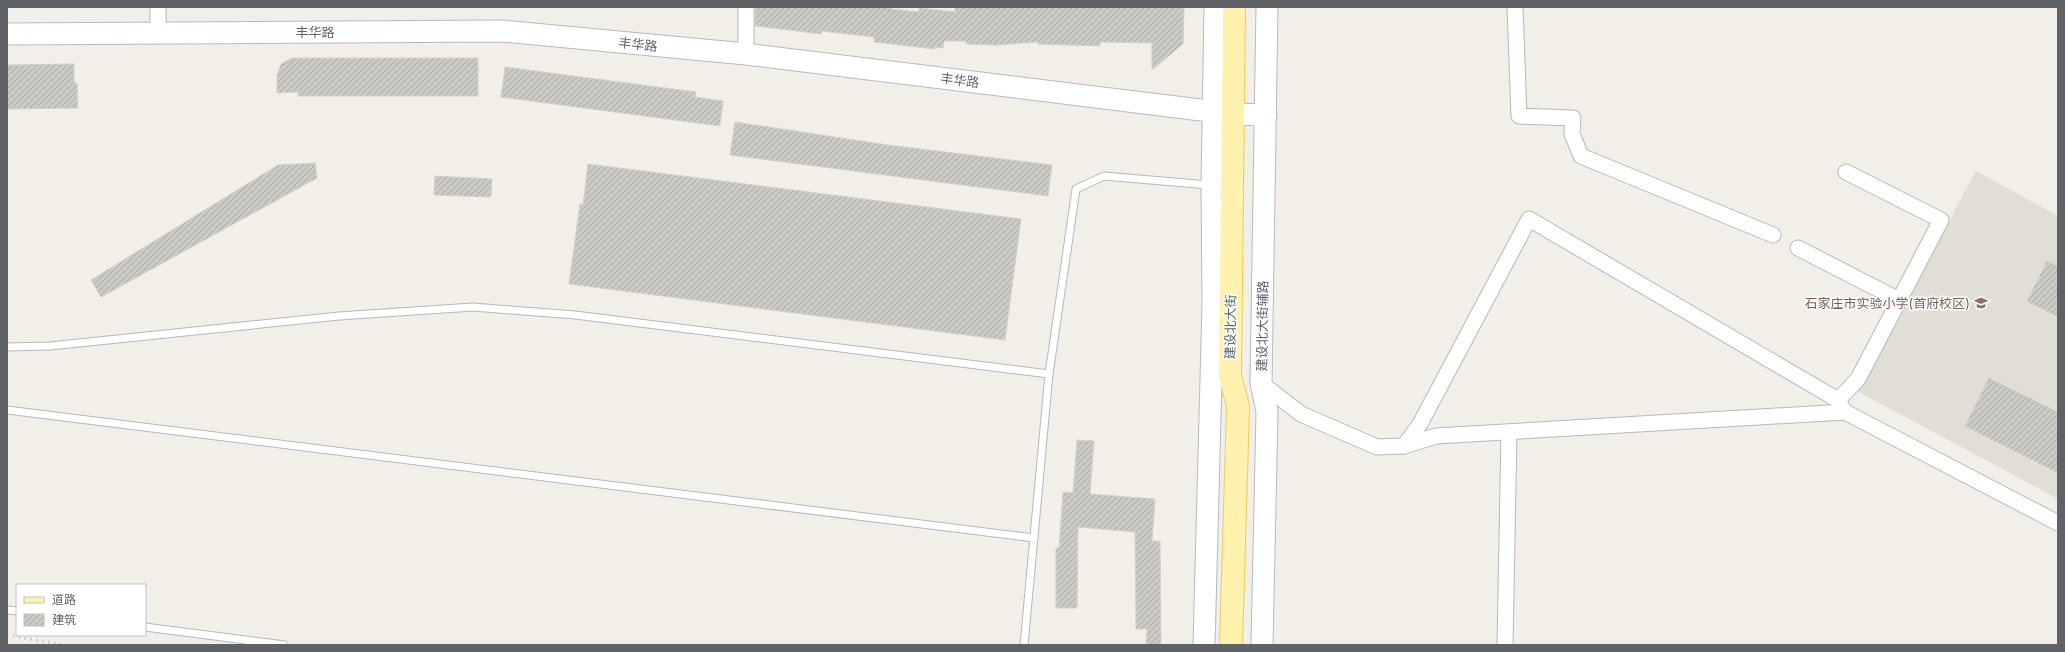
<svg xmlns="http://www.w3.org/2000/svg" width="2065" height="652" font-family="Inter,'Noto Sans SC',sans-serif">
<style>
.education{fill:#e1ded6}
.building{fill:url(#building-hatch);stroke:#d6d1c6}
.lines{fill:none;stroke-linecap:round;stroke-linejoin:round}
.lane-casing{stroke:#b5b8bc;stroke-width:9}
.street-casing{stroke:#b5b8bc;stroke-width:17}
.secondary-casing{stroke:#b6babf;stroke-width:23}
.primary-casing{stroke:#f2c960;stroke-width:24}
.lane{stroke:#fff;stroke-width:7}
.street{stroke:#fff;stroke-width:15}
.secondary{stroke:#fff;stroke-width:21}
.primary{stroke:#fff2af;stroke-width:22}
.rail{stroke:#b6b7b8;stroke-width:3;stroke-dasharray:1 5;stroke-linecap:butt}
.labels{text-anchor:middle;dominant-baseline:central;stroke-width:3;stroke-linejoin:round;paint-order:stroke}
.street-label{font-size:13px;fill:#5f6368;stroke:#fff}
.education-label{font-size:13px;fill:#785e54;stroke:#fff;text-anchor:end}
</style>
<defs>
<pattern id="building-hatch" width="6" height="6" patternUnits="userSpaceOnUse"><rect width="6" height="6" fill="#cccac5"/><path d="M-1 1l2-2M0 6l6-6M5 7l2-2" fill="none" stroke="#a9a8a4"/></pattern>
</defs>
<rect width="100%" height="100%" fill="#f1efe8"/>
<path class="education" d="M1976,171L2058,216V499L1857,391Z"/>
<g class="building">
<path d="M755,7H891V9L919,12V8L955,12V8L971,7H1184L1183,44L1152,70V43L1100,42V46L1038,44V42L996,45L966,44V41H944L943,48L935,47V49L874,42V37L821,31V34L755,26Z"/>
<path d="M292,58H478V96H298V92L277,93V75L281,64Z"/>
<path d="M74,64V83H77L78,108L7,109V65Z"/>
<path d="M505,67L696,92L695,97L723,101L720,126L501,97Z"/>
<path d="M735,122L888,145L1052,165L1048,196L730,155Z"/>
<path d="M315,163L317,178L101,297L91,280L278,165Z"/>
<path d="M588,164L1021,219L1005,340L569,284L580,204L583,205Z"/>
<path d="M435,176L492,179L491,197L434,195Z"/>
<path d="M2047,261L2058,266V317L2027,301Z"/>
<path d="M1989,378L2058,412V473L1965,426Z"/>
<path d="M1077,440L1094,441L1090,494L1155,499L1152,541H1160L1161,645H1146L1147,629H1136L1135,532L1078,527L1077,608H1056V548H1059L1063,492L1073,493Z"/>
</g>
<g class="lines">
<g class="lane-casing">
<g id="lane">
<path d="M7,347L50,346L339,316L473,307L575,315L1049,374"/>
<path d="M7,410L1034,538"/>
<path d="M7,610L17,611"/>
<path d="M145,627L284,645"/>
<path d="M1024,645L1049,374L1076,189L1104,176L1209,185"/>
</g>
</g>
<g class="street-casing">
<g id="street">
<path d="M158,7V32"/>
<path d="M1515,7L1519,116L1573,118L1572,134L1581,156L1773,235"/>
<path d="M746,54V7"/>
<path d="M1798,248L1899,300"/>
<path d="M1261,383L1301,414L1377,447L1404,446L1436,436L1845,412L2058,523"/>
<path d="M1838,400L1858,379L1941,220L1846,172"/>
<path d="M1404,446L1420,424L1529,219L1838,400L1845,412"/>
<path d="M1505,645L1509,432"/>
</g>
</g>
<g class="secondary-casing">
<g id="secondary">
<path d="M7,34L503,31L746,54L1233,114L1266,115"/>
<path d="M1204,645L1213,304L1212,185L1215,7"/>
<path d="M1262,645L1267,411L1261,383L1267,7"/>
</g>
</g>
<g class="primary-casing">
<path id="primary" d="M1231,645L1238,406L1230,376L1234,7"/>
</g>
<use href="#lane" class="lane"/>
<use href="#street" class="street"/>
<use href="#secondary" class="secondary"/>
<use href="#primary" class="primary"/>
<path class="rail" d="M7,635L66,645"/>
</g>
<defs>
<g id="school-bare" transform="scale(1.08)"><path d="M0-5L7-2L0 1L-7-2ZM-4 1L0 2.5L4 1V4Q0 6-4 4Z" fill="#8d6e63" stroke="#fff" stroke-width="2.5" paint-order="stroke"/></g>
</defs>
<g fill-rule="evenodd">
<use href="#school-bare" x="1981" y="303"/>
</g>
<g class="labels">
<g class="street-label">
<text x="315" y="32">丰华路</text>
<text transform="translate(638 44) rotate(6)">丰华路</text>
<text transform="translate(960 80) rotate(7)">丰华路</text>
<text transform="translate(1262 326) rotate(-89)">建设北大街辅路</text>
<text transform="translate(1230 327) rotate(-89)">建设北大街</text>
</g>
<g class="education-label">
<text x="1970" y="303">石家庄市实验小学(首府校区)</text>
</g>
</g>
<rect width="2065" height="652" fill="none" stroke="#5f6368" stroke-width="16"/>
<rect x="16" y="584" width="130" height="52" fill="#ffffff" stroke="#bfc1c3"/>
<rect x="24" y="597" width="20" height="6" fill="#fff2af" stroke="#bfc1c3"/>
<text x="52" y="604" font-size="12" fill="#5f6368">道路</text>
<rect x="24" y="614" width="20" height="12" fill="url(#building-hatch)" stroke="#bfc1c3"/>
<text x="52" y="624" font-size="12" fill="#5f6368">建筑</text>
</svg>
